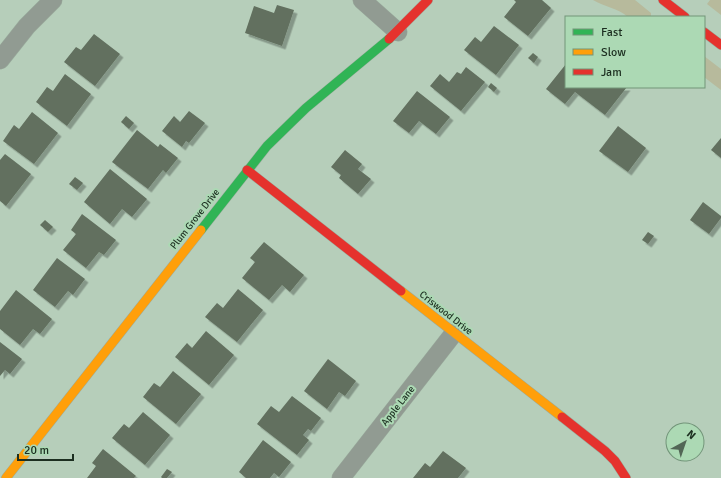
<svg xmlns="http://www.w3.org/2000/svg" width="721" height="478" font-family="Signika,sans-serif">
<style>
.green{fill:#b7ba9c}
.building{fill:#62705f;filter:url(#shadow)}
.lines{fill:none;stroke-linecap:round;stroke-linejoin:round}
.street-casing{stroke:#9aac9d;stroke-width:19}
.fast-casing{stroke:#9aac9d;stroke-width:10}
.slow-casing{stroke:#9aac9d;stroke-width:10}
.jam-casing{stroke:#9aac9d;stroke-width:10}
.street{stroke:#919b92;stroke-width:18}
.fast{stroke:#30b455;stroke-width:9}
.slow{stroke:#ff9f0a;stroke-width:9}
.jam{stroke:#e5322d;stroke-width:9}
.labels{text-anchor:middle;dominant-baseline:central;stroke-width:4;stroke-linejoin:round;paint-order:stroke}
.street-label{font-size:10px;fill:#1c2e20;stroke:#acd9b4}
</style>
<defs>
<filter id="shadow"><feDropShadow dx="3.5" dy="3.5" stdDeviation="0" flood-color="#0004"/></filter>
</defs>
<rect width="100%" height="100%" fill="#b6ceba"/>
<g class="green">
<path d="M593,0H635L651,13V17H628C618,8 604,7 593,0Z"/>
<path d="M710,0H721V15L707,4Z"/>
<path d="M704,56L721,69V90L704,77Z"/>
</g>
<g class="building">
<path d="M514,0H542L551,8L528,36L504,17L516,2Z"/>
<path d="M277,5L294,10L282,46L245,33L254,6L274,13Z"/>
<path d="M494,26L519,45L496,75L464,50L475,37L481,42Z"/>
<path d="M94,34L120,54L95,86L64,62L76,47L81,50Z"/>
<path d="M533,53L538,57L534,63L528,58Z"/>
<path d="M566,64V87H627L605,115L575,92L565,104L546,89Z"/>
<path d="M466,67L485,82L461,111L430,86L440,74L449,82L457,72L461,74Z"/>
<path d="M65,74L91,94L67,126L36,102L47,87L53,91Z"/>
<path d="M491,83L497,88L494,92L488,87Z"/>
<path d="M417,91L450,117L436,134L419,121L409,133L393,121Z"/>
<path d="M189,111L205,123L189,143L186,141L182,147L162,131L174,116L180,122Z"/>
<path d="M32,112L58,133L34,164L3,141L14,125L19,129Z"/>
<path d="M126,116L134,123L129,129L121,122Z"/>
<path d="M618,126L646,148L628,172L599,151Z"/>
<path d="M137,130L158,147L160,144L178,158L166,173L163,170L148,189L112,162Z"/>
<path d="M721,138V158L711,150Z"/>
<path d="M345,150L362,164L358,169L371,179L358,194L339,178L341,175L331,167Z"/>
<path d="M5,154L31,174L6,206L0,201V160Z"/>
<path d="M110,169L147,199L132,217L122,209L110,224L84,202Z"/>
<path d="M75,177L83,183L77,190L69,184Z"/>
<path d="M703,202L721,216V218L709,234L690,220Z"/>
<path d="M82,214L116,240L104,255L99,252L86,268L63,250L76,234L71,230Z"/>
<path d="M45,220L53,227L48,232L40,225Z"/>
<path d="M648,232L654,236L648,244L642,240Z"/>
<path d="M264,242L304,275L290,292L282,285L269,300L242,278L255,262L250,258Z"/>
<path d="M57,258L85,279L73,295L68,291L55,307L33,290Z"/>
<path d="M238,289L263,310L237,342L205,317L217,303L223,308Z"/>
<path d="M16,290L52,319L40,334L33,329L20,345L0,329V311Z"/>
<path d="M206,331L234,355L209,385L175,357L187,343L192,348Z"/>
<path d="M0,342L22,359L10,374L5,370L0,376Z"/>
<path d="M328,359L356,381L345,396L339,392L327,409L304,391Z"/>
<path d="M173,371L201,394L176,424L143,397L154,383L160,387Z"/>
<path d="M292,396L321,418L311,431L308,429L303,435L309,440L297,455L257,424L271,406L279,412Z"/>
<path d="M143,412L170,435L145,465L112,438L124,424L129,428Z"/>
<path d="M263,440L291,462L279,477L274,473L270,478H246L239,472Z"/>
<path d="M103,449L136,476L134,478H87L96,466L92,463Z"/>
<path d="M443,451L466,468L458,478H413L425,463L430,467Z"/>
<path d="M167,469L172,472L167,478H162L161,477Z"/>
</g>
<g class="lines">
<g class="street-casing">
<g id="street">
<path d="M362,0L398,32"/>
<path d="M0,60L27,26L53,0"/>
<path d="M341,478L454,333"/>
</g>
</g>
<g class="fast-casing">
<path id="fast" d="M201,230L267,146L306,108L389,39"/>
</g>
<g class="slow-casing">
<g id="slow">
<path d="M401,291L562,417"/>
<path d="M6,478L201,230"/>
</g>
</g>
<g class="jam-casing">
<g id="jam">
<path d="M663,0L685,17"/>
<path d="M704,32L721,45"/>
<path d="M389,39L428,0"/>
<path d="M247,170L401,291"/>
<path d="M562,417L605,451L615,461L626,478"/>
</g>
</g>
<use href="#street" class="street"/>
<use href="#fast" class="fast"/>
<use href="#slow" class="slow"/>
<use href="#jam" class="jam"/>
</g>
<g class="labels">
<g class="street-label">
<text transform="translate(195 219) rotate(-52)">Plum Grove Drive</text>
<text transform="translate(446 313) rotate(38)">Criswood Drive</text>
<text transform="translate(398 406) rotate(-52)">Apple Lane</text>
</g>
</g>
<rect x="565" y="16" width="140" height="72" fill="#acd9b4" stroke="#729579"/>
<rect x="573" y="29" width="20" height="6" fill="#30b455" stroke="#729579"/>
<text x="601" y="36" font-size="12" fill="#1c2e20">Fast</text>
<rect x="573" y="49" width="20" height="6" fill="#ff9f0a" stroke="#729579"/>
<text x="601" y="56" font-size="12" fill="#1c2e20">Slow</text>
<rect x="573" y="69" width="20" height="6" fill="#e5322d" stroke="#729579"/>
<text x="601" y="76" font-size="12" fill="#1c2e20">Jam</text>
<g transform="translate(685 442) rotate(40)"><circle r="19" fill="#acd9b4" stroke="#729579"/>
<path d="M0-3L7 15L0 10L-7 15Z" fill="#526656"/>
<text y="-6" font-size="11" font-weight="bold" text-anchor="middle" fill="#1c2e20">N</text>
</g>
<path d="M18 454v6h55v-6" fill="none" stroke="#1c2e20" stroke-width="2"/>
<text x="24" y="454" font-size="12" fill="#1c2e20" stroke="#acd9b4" stroke-width="3" paint-order="stroke">20 m</text>
</svg>
